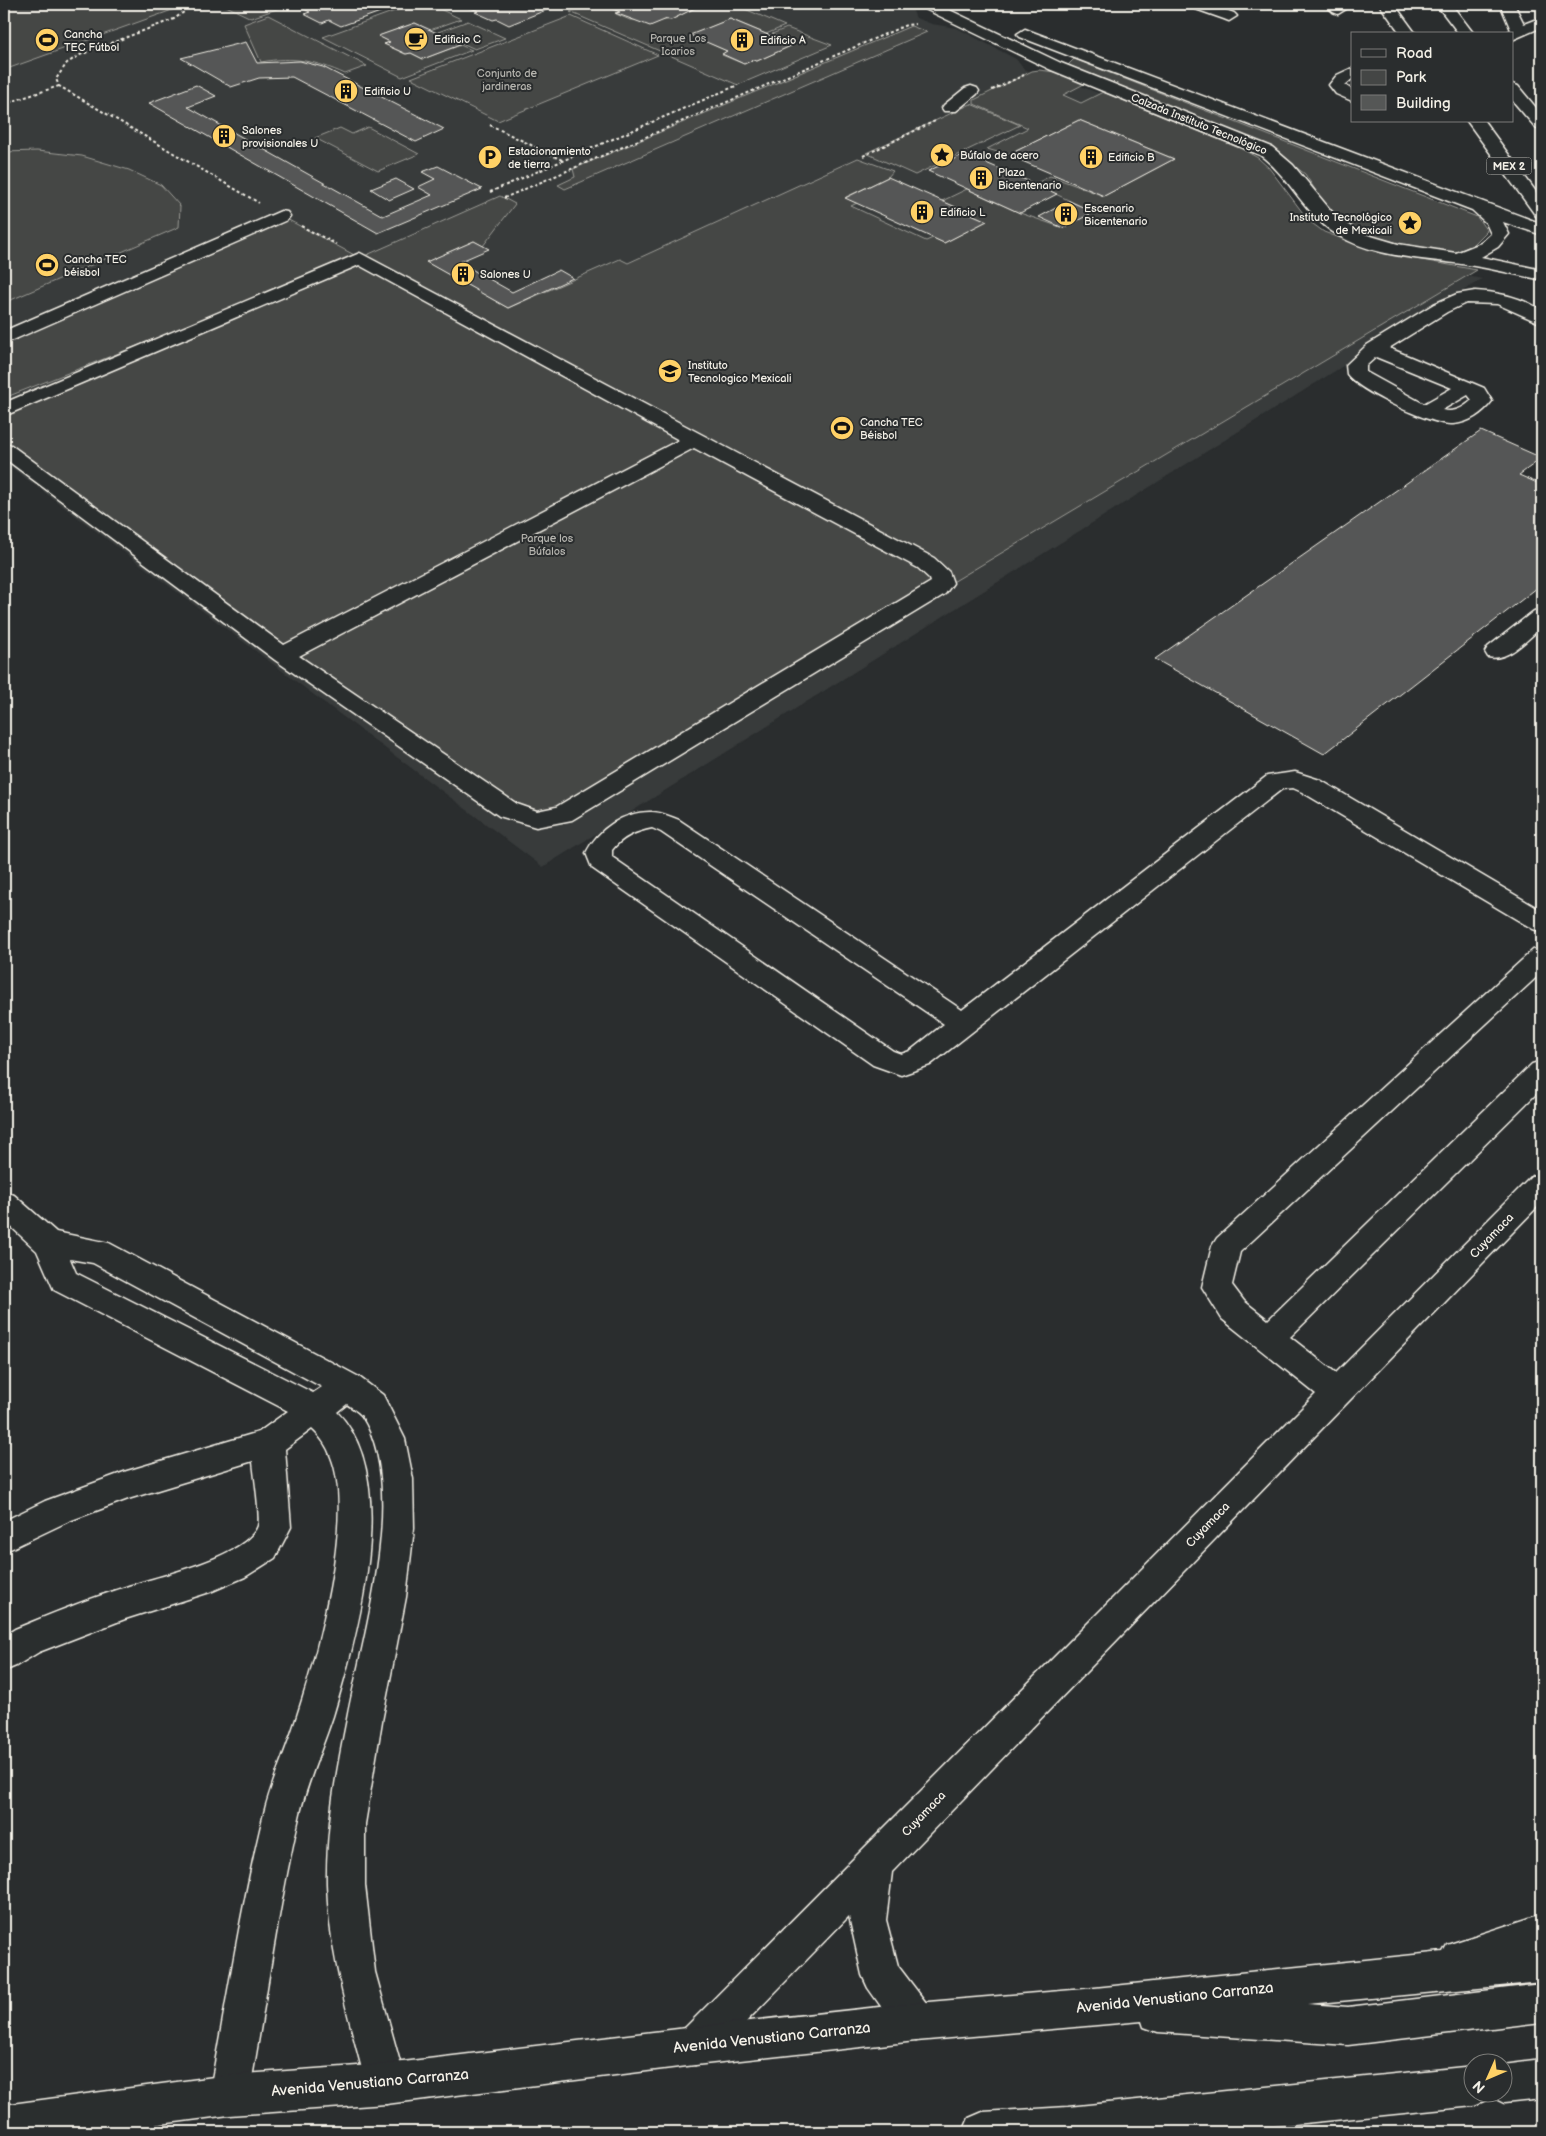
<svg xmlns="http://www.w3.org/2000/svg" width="1546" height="2136" font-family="'Balsamiq Sans',sans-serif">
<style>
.built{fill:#373a3a}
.green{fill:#444645;stroke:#9c9c96}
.building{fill:#555756;stroke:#f4f1e8}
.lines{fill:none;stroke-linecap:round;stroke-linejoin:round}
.minor-casing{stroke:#f4f1e8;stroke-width:3}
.major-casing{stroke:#f4f1e8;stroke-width:3}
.path{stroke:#f4f1e8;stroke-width:2;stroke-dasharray:3 2.5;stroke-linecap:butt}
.minor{fill:#2a2d2e;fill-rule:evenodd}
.major{fill:#2a2d2e;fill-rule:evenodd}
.labels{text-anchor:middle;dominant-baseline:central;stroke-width:4;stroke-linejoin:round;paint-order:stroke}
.far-poi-label{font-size:11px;fill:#f4f1e8;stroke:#2a2d2e;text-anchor:start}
.far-park-label{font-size:11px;fill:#b6b5af;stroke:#2a2d2e}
.far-street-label{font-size:11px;fill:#f4f1e8;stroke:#2a2d2e}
.shield{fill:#2a2d2e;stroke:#b7b6b0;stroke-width:1}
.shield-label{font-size:11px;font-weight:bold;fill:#f4f1e8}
.street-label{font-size:12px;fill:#f4f1e8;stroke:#2a2d2e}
.near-street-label{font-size:15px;fill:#f4f1e8;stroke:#2a2d2e}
</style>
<rect width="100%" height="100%" fill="#2a2d2e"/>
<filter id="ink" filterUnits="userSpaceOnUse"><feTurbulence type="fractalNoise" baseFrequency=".02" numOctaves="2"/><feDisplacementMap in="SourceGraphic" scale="10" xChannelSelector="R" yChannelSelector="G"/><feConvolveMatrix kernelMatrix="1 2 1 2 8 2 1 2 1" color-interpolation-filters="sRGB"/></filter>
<g filter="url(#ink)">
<path class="built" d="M4,4H906L912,9L916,18L932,24L957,28L1016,59L1024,69L1034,73H1048L1230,146L1303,231L1427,268L1482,279L543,867L4,462Z"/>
<g class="green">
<path d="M4,4H165L175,9L4,70Z"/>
<path d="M222,4H291L251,18Z"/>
<path d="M429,4L461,19L430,30L415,23L379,36L390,42L384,44L405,54L411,53L423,59L460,45L472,50L402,77L323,37L406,7Z"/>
<path d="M579,4H602L620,12L616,14L630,20H671L700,5L698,4H733L785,26L766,34L730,19L691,35L727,51L722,55L744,64L753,60L757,61L793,45L772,34L787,28L832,45L738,85L570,12L584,6Z"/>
<path d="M268,15L367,66L345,74C316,61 293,56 261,62L244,24Z"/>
<path d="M571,16L658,55L498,121L411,78Z"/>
<path d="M468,21L505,38L475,49L438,32Z"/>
<path d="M911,26L927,32L565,189L558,185L575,177L573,169Z"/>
<path d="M1074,59L1477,217L1487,231L1473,245L1447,256L1364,234L1330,213L1305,174L1265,144L1077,71L1068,65Z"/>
<path d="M1039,70L1056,72L1084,84L1063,95L1081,103L1103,92L1242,149L1258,158L1269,168L1309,221L1324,232L1377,252L1477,270L563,814L536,819L283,655L4,449V410L336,268L4,398V338L281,216L360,258L500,196L515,204L483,246L474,241L427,262L508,308L620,259L628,263L858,158L893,171L888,177L846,197L857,203L851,206L926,241L933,238L944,243L987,221L942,201L967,189L1020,213L1063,228L1093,212L1035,184L1050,176L1104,196L1174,159L1079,120L1008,155L987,149L1028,128L974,104V100L1032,71Z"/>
<path d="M971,104L1020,125L915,175L866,153Z"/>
<path d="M368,127L419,154L378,171L315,138L340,128L352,134Z"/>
<path d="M37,151L82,156L129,170L161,185L180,206L179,227L4,303V152Z"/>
</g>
<g class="building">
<path d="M304,4H397L400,5L341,26L329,20L322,23L304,14L310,12L298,6Z"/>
<path d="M458,4H550L556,6L509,25L497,19L493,20L475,12L479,11Z"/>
<path d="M602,4H698L701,5L671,20L667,19L650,26L615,13L620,12Z"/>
<path d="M730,19L766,34L793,45L757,61L753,60L744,64L722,54L727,51L690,35Z"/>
<path d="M415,23L437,33L460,45L423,59L411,53L406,54L384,44L390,42L378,36Z"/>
<path d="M246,42L257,63L300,61L323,67L444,129L416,142L292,77L259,78L231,87L181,58Z"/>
<path d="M196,85L216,96L188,107L383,216L432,195L418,187L435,179L422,172L438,166L482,189L378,233L149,103Z"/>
<path d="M1079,120L1174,159L1104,196L1008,155Z"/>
<path d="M965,154L1035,184L1057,194L1020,213L928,171Z"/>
<path d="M888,177L987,221L944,243L845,198Z"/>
<path d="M396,179L414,189L389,200L371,189Z"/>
<path d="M1069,201L1094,212L1063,228L1039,217Z"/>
<path d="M474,241L489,249L459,262L512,292L559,270L573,278L508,308L426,262Z"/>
<path d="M1481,431L1542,458L1519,475L1542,485V584L1324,754L1155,659Z"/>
</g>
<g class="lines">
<g class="minor-casing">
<g id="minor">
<path d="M919,4H937L1061,63L1272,147L1293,165L1337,218L1361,233L1398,244L1456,253L1481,243L1491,234L1486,223L1472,210L1020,37L1017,34L1025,29L1030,31L1542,224V235L1503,222L1509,234L1498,247L1481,257L1542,270V280C1518,275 1493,269 1468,265C1425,258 1374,258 1336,234C1304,214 1290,177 1260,155L1049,69L921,7Z"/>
<path d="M1188,4H1209L1234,13L1237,16L1229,21L1224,19L1190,7Z"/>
<path d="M1325,4H1341L1346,9L1338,14L1333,12Z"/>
<path d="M1500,4H1514L1524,24L1542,17V27L1512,40V34H1505L1511,30Z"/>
<path d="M1352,68V79L1345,85L1352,90V101L1336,94L1329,85L1337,75Z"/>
<path d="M971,86L977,88L979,91L977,94L956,111H944L942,108L944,105L965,88Z"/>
<path d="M281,211L287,212L290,216L287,220L4,344V331Z"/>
<path d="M360,253L934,558L949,572L953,583L945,594L572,820L536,827L499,816L275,660L4,458V443L11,445L284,645L679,440L359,265L4,416V403ZM694,448L918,568L930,579L931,582L556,807L537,811L517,804L299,656Z"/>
<path d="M1475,291C1499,292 1522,298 1542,310V324L1497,304L1466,303L1447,312L1389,348L1484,388L1492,401C1483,413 1469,423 1453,424C1431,425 1360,392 1347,374L1346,365L1367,345L1434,304L1457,294ZM1376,357L1452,388L1424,404L1366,372V366ZM1468,395L1472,400C1462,409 1454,413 1442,410Z"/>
<path d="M1542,609V627C1527,639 1508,662 1488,657L1485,652L1488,647L1534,611Z"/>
<path d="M1295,772L1320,780L1542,911V932L1533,929L1302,792L1293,788L1282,789L930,1065L901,1075L873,1065L592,868L586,853C598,829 624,811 652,812C661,812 671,817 679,820L962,1010L1267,776ZM652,828L661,832L944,1024L910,1051L901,1054L893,1051L612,857V850C622,837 636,831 652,828Z"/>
<path d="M1542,948V972L1240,1252L1232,1285L1244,1301L1268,1320L1532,1064L1542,1061V1088L1290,1337L1336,1373L1532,1176L1542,1173V1202L892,1872L886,1920L898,1966L930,2008L935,2022L930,2036L916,2041L902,2036L868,1988L862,1975L849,1916L709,2060L695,2065L681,2060L676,2046L681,2032L1316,1394L1222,1319L1202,1287L1212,1246L1217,1238L1533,950Z"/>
<path d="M4,1191L14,1195L56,1232L109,1243L359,1377L383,1395L405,1439L413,1479L414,1528L406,1597L382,1721L365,1824V1885L375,1972L406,2084L400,2098L386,2104L372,2098L366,2084C349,2018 329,1953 327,1884C326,1829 336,1774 347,1719C362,1640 409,1488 362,1416C358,1411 352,1408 347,1404L337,1412C402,1477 357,1638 333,1716C322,1749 308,1780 300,1813C278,1906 266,2001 249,2095L243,2109L229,2115L215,2109L209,2095C227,2001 241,1906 264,1813C272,1780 287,1749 297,1716C317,1656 355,1516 331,1457C327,1446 321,1437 312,1429L285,1449L291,1527L275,1558L245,1577L210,1592L125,1619L39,1652L16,1666L4,1671V1636L15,1629C51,1614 88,1599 126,1587C156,1577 247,1557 258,1526C261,1517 254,1474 253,1461L128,1499L69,1521L4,1552V1521L45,1501L127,1471L259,1432L288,1411L54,1290L37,1251L4,1220ZM70,1259L93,1263L322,1387L313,1393L76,1273Z"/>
</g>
</g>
<g class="major-casing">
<g id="major">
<path d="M1379,4H1394L1416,34H1401Z"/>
<path d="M1436,4H1451L1474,34H1459Z"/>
<path d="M1512,84L1518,86L1542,115V130L1536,128L1512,100Z"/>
<path d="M1467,121H1484L1542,200V217L1536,216Z"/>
<path d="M1542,1914V1982L1307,2004L1348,2007L1542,1984V2022L1348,2045L1158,2032L1144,2027L1142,2021L916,2041L695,2065L386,2104L229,2115L99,2132H4V2105L229,2075L386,2064L695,2027L916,2003L1085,1989L1443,1952L1447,1945Z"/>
<path d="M1542,2059V2099L1504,2103L1490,2096L1488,2100L1474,2106L1213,2132H963L969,2118L983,2112L1068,2107L1474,2066V2094H1504L1503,2064Z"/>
</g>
</g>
<g class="path">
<path d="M177,4L184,12L174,19L80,55L67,63L56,79L59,86L259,203"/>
<path d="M992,90L1024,75"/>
<path d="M4,104L59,86"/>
<path d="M490,125L564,161"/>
<path d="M863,156L935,121"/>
<path d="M490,192L738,85"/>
<path d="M504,198L906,25L915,24"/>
<path d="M301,226L336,244"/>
</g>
<use href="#minor" class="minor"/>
<use href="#major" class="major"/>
</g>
</g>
<defs>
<g id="cafe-disc" transform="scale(1.25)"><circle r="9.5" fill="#ffd166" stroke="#2a2d2e"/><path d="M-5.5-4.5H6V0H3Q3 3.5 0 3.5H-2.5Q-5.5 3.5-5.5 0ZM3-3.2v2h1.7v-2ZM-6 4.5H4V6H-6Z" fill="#111"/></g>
<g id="stadium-disc" transform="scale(1.25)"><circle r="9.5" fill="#ffd166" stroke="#2a2d2e"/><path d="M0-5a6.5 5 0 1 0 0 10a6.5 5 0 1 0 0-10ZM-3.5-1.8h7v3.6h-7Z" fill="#111"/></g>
<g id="building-disc" transform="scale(1.25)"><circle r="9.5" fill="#ffd166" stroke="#2a2d2e"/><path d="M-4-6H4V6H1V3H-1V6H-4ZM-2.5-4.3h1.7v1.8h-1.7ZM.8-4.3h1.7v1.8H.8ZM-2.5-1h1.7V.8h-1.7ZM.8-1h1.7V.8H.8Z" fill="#111"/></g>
<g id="sight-disc" transform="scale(1.25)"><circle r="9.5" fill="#ffd166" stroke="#2a2d2e"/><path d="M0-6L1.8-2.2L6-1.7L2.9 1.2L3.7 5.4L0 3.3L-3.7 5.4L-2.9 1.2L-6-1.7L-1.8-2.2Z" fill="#111"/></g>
<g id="parking-disc" transform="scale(1.25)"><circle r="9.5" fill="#ffd166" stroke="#2a2d2e"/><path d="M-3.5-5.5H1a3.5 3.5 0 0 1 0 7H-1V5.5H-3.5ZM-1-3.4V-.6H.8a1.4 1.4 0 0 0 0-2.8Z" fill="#111"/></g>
<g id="university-disc" transform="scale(1.25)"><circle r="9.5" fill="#ffd166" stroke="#2a2d2e"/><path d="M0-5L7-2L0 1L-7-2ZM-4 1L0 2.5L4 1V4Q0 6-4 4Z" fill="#111"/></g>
</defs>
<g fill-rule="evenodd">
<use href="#cafe-disc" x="416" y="39"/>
<use href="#stadium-disc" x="47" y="40"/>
<use href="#building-disc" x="742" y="40"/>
<use href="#building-disc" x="346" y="91"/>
<use href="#building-disc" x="224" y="136"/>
<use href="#sight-disc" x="942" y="155"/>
<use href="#parking-disc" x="490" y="157"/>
<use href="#building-disc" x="1091" y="157"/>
<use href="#building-disc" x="981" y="178"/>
<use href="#building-disc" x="922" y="212"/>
<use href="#building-disc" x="1066" y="214"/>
<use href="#sight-disc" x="1410" y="223"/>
<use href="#stadium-disc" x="47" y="265"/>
<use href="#building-disc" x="463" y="274"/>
<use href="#university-disc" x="670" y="371"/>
<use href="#stadium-disc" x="842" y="428"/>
</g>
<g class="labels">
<g class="far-poi-label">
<text x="64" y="34">Cancha<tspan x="64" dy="13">TEC Fútbol</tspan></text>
<text x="434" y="39">Edificio C</text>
<text x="760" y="40">Edificio A</text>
<text x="364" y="91">Edificio U</text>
<text x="242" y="130">Salones<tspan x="242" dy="13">provisionales U</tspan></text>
<text x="508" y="151">Estacionamiento<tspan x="508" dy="13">de tierra</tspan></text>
<text x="960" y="155">Búfalo de acero</text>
<text x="1108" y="157">Edificio B</text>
<text x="998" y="172">Plaza<tspan x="998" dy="13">Bicentenario</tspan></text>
<text x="1084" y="208">Escenario<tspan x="1084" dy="13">Bicentenario</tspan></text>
<text x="940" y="212">Edificio L</text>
<text x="1392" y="217" text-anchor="end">Instituto Tecnológico<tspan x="1392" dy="13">de Mexicali</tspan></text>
<text x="64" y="259">Cancha TEC<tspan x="64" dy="13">béisbol</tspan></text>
<text x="480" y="274">Salones U</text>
<text x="688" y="365">Instituto<tspan x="688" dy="13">Tecnologico Mexicali</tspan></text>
<text x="860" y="422">Cancha TEC<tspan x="860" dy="13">Béisbol</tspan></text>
</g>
<g class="far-park-label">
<text x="678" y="38">Parque Los<tspan x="678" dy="13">Icarios</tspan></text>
<text x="507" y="73">Conjunto de<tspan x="507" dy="13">jardineras</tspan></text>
<text x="547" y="538">Parque los<tspan x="547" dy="13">Búfalos</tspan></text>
</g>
<g class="far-street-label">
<text transform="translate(1199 124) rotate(22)">Calzada Instituto Tecnológico</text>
</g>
<rect class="shield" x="1486.5" y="157.5" width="45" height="17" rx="4"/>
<g class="shield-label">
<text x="1509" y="166">MEX 2</text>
</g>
<g class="street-label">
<text transform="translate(1492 1236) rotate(-46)">Cuyamaca</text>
<text transform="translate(1208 1525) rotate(-46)">Cuyamaca</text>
<text transform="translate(924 1814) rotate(-46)">Cuyamaca</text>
</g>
<g class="near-street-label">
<text transform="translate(1175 1998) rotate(-6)">Avenida Venustiano Carranza</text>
<text transform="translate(772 2038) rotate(-6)">Avenida Venustiano Carranza</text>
<text transform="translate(370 2083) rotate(-5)">Avenida Venustiano Carranza</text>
</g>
</g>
<rect width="1546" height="2136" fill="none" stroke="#2a2d2e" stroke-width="20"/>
<rect x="10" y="10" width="1526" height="2116" fill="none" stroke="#f4f1e8" stroke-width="2" filter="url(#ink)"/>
<rect x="1351" y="32" width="162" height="90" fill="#2a2d2e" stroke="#7b7b78"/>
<rect x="1361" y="49" width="25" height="8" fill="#2a2d2e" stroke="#7b7b78"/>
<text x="1396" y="58" font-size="15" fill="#f4f1e8">Road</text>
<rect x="1361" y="70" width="25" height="15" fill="#444645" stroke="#7b7b78"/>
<text x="1396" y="82" font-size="15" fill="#f4f1e8">Park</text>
<rect x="1361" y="95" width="25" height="15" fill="#555756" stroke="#7b7b78"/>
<text x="1396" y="108" font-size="15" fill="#f4f1e8">Building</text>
<g transform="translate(1488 2078) rotate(225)"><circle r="24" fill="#2a2d2e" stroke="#7b7b78"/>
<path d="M0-4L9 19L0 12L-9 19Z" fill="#ffd166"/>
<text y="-8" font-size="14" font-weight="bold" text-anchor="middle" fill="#f4f1e8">N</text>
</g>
</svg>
